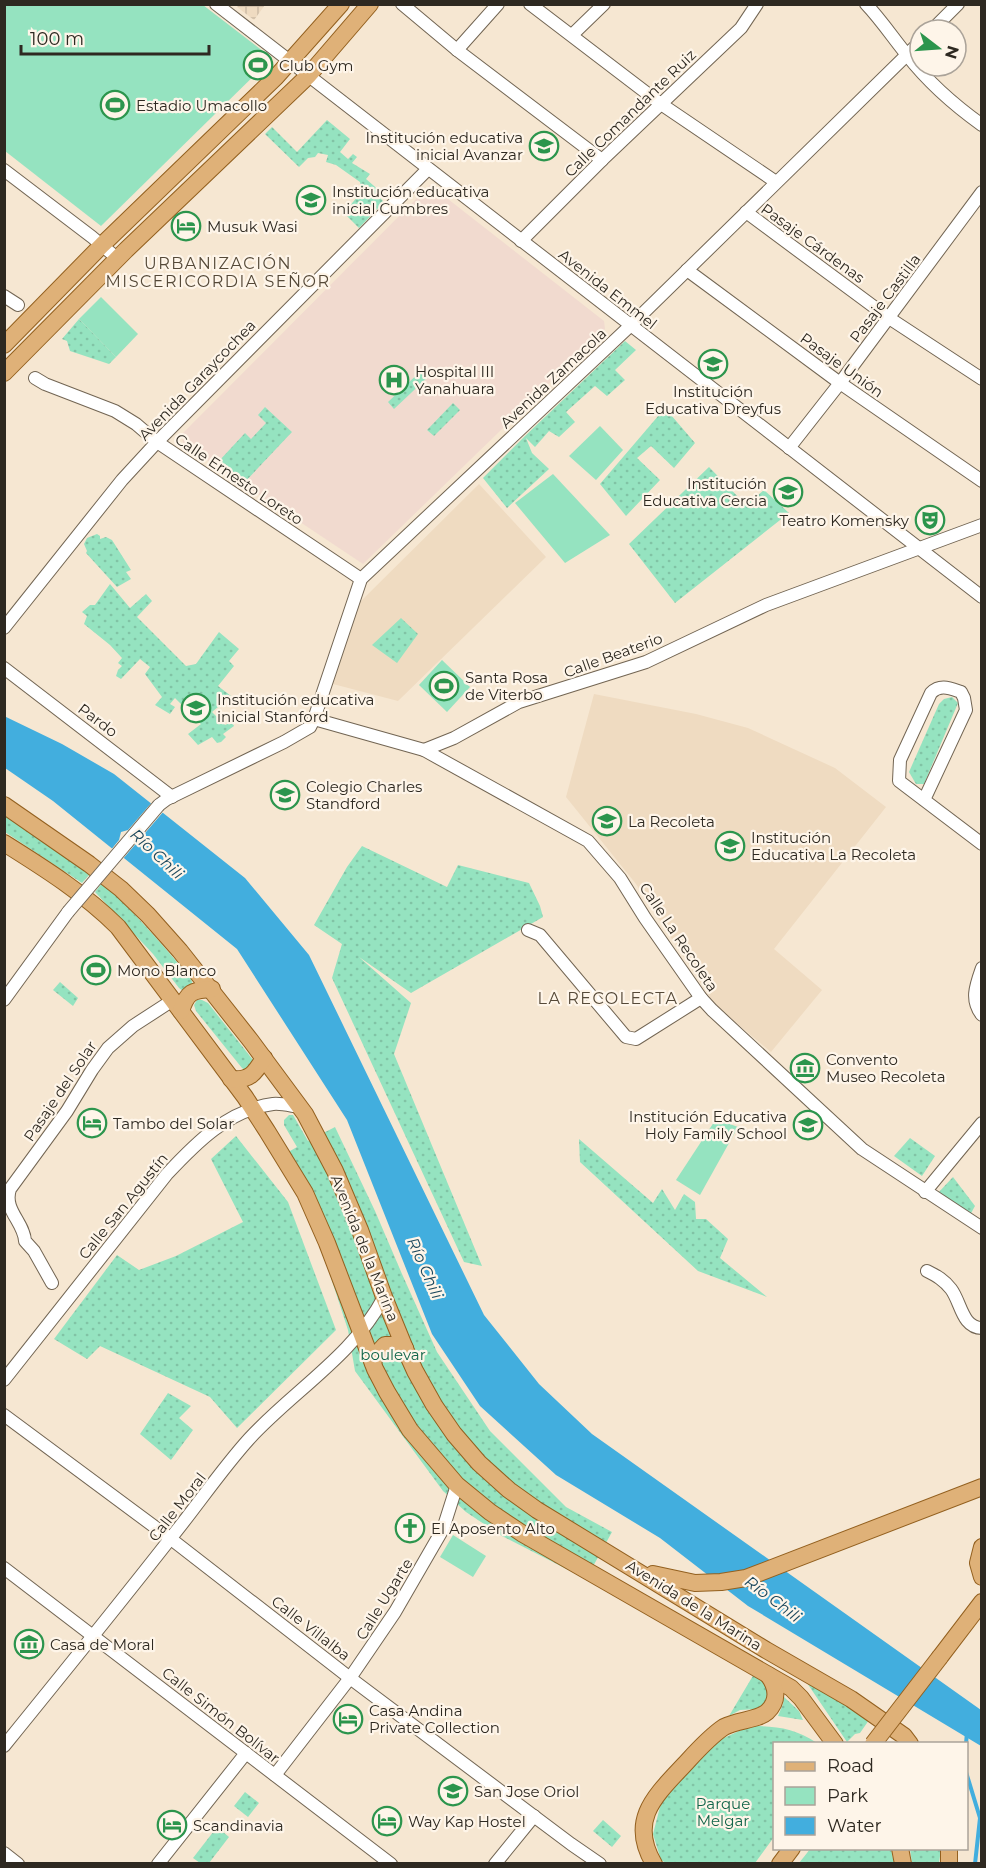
<svg xmlns="http://www.w3.org/2000/svg" width="986" height="1868" font-family="Montserrat,sans-serif">
<style>
.industrial{fill:url(#industrial-grid)}
.built{fill:#efdbc1}
.medical{fill:#f1dacf}
.green{fill:url(#green-dots)}
.pitch{fill:#95e3c0}
.water{fill:#42aede}
.pier{fill:#f6e7d2}
.lines{fill:none;stroke-linecap:round;stroke-linejoin:round}
.stream{stroke:#42aede;stroke-width:4}
.minor-casing{stroke:#726553;stroke-width:14}
.major-casing{stroke:#93601f;stroke-width:18}
.minor{stroke:#fff;stroke-width:12}
.major{stroke:#dfb178;stroke-width:16}
.minor-bridge-casing{stroke:#726553;stroke-width:14;stroke-linecap:butt}
.major-bridge-casing{stroke:#93601f;stroke-width:18;stroke-linecap:butt}
.minor-bridge{stroke:#fff;stroke-width:12}
.major-bridge{stroke:#dfb178;stroke-width:16}
.labels{text-anchor:middle;dominant-baseline:central;stroke-width:4.5;stroke-linejoin:round;paint-order:stroke}
.poi-label{font-size:15px;fill:#2e2921;stroke:#fef5e9;text-anchor:start}
.street-label{font-size:15px;fill:#2e2921;stroke:#fef5e9}
.park-label{font-size:15px;fill:#116549;stroke:#fef5e9}
.neighbourhood-label{font-size:16px;letter-spacing:1.5px;fill:#554938;stroke:#fef5e9}
.water-label{font-size:16px;font-style:italic;fill:#1c485d;stroke:#fef5e9}
</style>
<defs>
<pattern id="industrial-grid" width="8" height="8" patternUnits="userSpaceOnUse" patternTransform="scale(1.5)"><rect width="8" height="8" fill="#efdbc1"/><path d="M0 4h8M4 0v8" fill="none" stroke="#cdbca6"/></pattern>
<pattern id="green-dots" width="8" height="8" patternUnits="userSpaceOnUse" patternTransform="scale(1.5)"><rect width="8" height="8" fill="#95e3c0"/><path d="M2 2h.1M6 6h.1" fill="none" stroke="#81c3a5" stroke-width="1.8" stroke-linecap="round"/></pattern>
</defs>
<rect width="100%" height="100%" fill="#f6e7d2"/>
<path class="industrial" d="M239,5V4L265,5L254,20L237,7Z"/>
<g class="built">
<path d="M479,484L546,557L398,701L333,684L356,606Z"/>
<path d="M594,694L696,714L748,728L835,768L886,807L774,949L822,990L771,1052L715,1005L636,884L566,797Z"/>
</g>
<path class="medical" d="M430,185L604,321L605,329L363,564L183,444L182,434Z"/>
<g class="green">
<path d="M327,120L350,139L340,152L348,159L353,154L357,157L352,163L370,174L366,179L381,192L378,196L384,202L359,228L344,213L362,191L360,182L336,165L326,162L328,155L318,153L315,157L308,158L299,167L265,134L272,127L297,152Z"/>
<path d="M79,319L116,357L109,364L70,351L67,341L62,339Z"/>
<path d="M625,341L636,350L615,370L625,380L607,396L595,386L566,412L575,422L559,437L549,431L535,447L526,438L532,453L549,469L507,508L483,478L525,436Z"/>
<path d="M423,369L429,376L394,409L388,402Z"/>
<path d="M453,403L460,410L434,436L427,430Z"/>
<path d="M265,407L292,432L243,484L219,461L245,433L251,439L266,423L258,415Z"/>
<path d="M665,408L695,443L674,468L651,446L637,458L660,480L626,516L600,484Z"/>
<path d="M709,467L746,505L764,490L789,513L675,603L629,544Z"/>
<path d="M97,534L100,536V539L106,537L112,540L131,570L126,572L131,579L117,587L86,553L87,551L84,544L87,538Z"/>
<path d="M110,584L130,608L146,594L152,601L137,617L186,666L196,664L219,632L239,649L229,661L234,666L218,686L231,696L212,712L225,725L232,722L234,726L223,734L226,737L221,742L217,743L212,737L198,745L188,734L201,724L189,714L193,708L185,701L181,704L175,698L170,704L175,707L170,714L155,705L162,697L145,674L150,667L140,659L121,679L116,676L118,670L122,666L118,663L122,658L110,645L84,624L87,616L82,612L90,605H95Z"/>
<path d="M401,618L418,634L397,663L372,645Z"/>
<path d="M952,697L958,703L924,784H916L909,772L939,704L944,699Z"/>
<path d="M4,812L90,874L82,883L5,832Z"/>
<path d="M362,846L447,887L458,865L529,883L540,906L543,917L411,993L359,957L411,1003L394,1054L482,1266L464,1262L332,978L342,944L314,925L347,867Z"/>
<path d="M102,883C135,912 162,945 191,978L193,986L183,991L179,988L153,954L95,892Z"/>
<path d="M60,982L78,998L73,1006L53,990Z"/>
<path d="M197,1000H202L208,1003L253,1060V1064L245,1070L242,1068L196,1011L194,1005Z"/>
<path d="M289,1115H293L308,1141L335,1127L375,1211L402,1274L437,1352L490,1431L566,1507L612,1532L586,1579L502,1536L466,1512L443,1491L355,1371L348,1330L321,1247L300,1194L276,1159L297,1147L284,1125V1120Z"/>
<path d="M236,1136L288,1202L336,1330L237,1428L210,1397L100,1346L87,1359L54,1339L117,1255L139,1270L176,1256L243,1222L211,1159Z"/>
<path d="M910,1138L935,1156L922,1176L894,1156Z"/>
<path d="M579,1139L653,1203L662,1189L675,1210L684,1194L695,1202L696,1219H706L728,1239L720,1258L767,1297L698,1271L580,1162Z"/>
<path d="M953,1177L975,1206L970,1215L938,1193Z"/>
<path d="M168,1393L191,1406L179,1418L193,1430L171,1460L140,1434Z"/>
<path d="M754,1674L766,1681L770,1702L757,1709L740,1710L729,1716Z"/>
<path d="M807,1683L842,1702L869,1720L860,1733L855,1734L847,1742Z"/>
<path d="M784,1697L799,1711L803,1720L778,1716L783,1704Z"/>
<path d="M750,1726C776,1726 795,1728 817,1743L774,1744V1837L755,1863H666L661,1860L653,1834L661,1803L715,1742Z"/>
<path d="M245,1792L259,1803L248,1817L234,1806Z"/>
<path d="M603,1820L621,1836L612,1847L593,1831Z"/>
<path d="M217,1827L229,1837L209,1863H200L193,1858Z"/>
<path d="M811,1848L891,1849L894,1863H799Z"/>
<path d="M910,1849H941L939,1863H912Z"/>
</g>
<g class="pitch">
<path d="M4,5H203L272,58L101,226L5,151Z"/>
<path d="M101,297L138,334L116,357L79,319Z"/>
<path d="M600,426L623,450L596,480L569,456Z"/>
<path d="M553,474L610,535L565,563L515,503Z"/>
<path d="M442,660L470,687L447,712L419,685Z"/>
<path d="M716,1119L738,1127L700,1195L676,1180Z"/>
<path d="M453,1535L486,1556L473,1577L440,1557Z"/>
</g>
<path class="water" d="M4,716L62,744L114,774L245,878L309,955L484,1315L539,1384L592,1434L981,1710V1746L748,1606L660,1538L556,1475L480,1406L432,1334L347,1120L237,949L53,801L5,768Z"/>
<path class="pier" d="M153,801L164,811L122,860L110,851L119,840L121,832L128,830Z"/>
<g class="lines">
<g class="stream">
<path d="M966,1744L967,1732"/>
<path d="M966,1772L980,1818L975,1864"/>
</g>
<g class="minor-casing">
<g id="minor">
<path d="M216,4L982,597"/>
<path d="M402,4L457,50L602,160"/>
<path d="M530,4L661,104L776,182"/>
<path d="M866,4C882,21 893,38 907,55C928,82 954,105 982,125"/>
<path d="M932,30L958,4"/>
<path d="M572,35L604,4"/>
<path d="M457,50L498,4"/>
<path d="M4,170L92,237L117,258"/>
<path d="M746,212L889,318L982,379"/>
<path d="M521,241L602,160L741,28L757,4"/>
<path d="M687,270L840,383L982,481"/>
<path d="M4,296L18,305"/>
<path d="M35,378L45,384L115,411L136,424L157,442L361,579"/>
<path d="M789,448L840,383L982,192"/>
<path d="M4,628L122,480L157,442L428,169"/>
<path d="M4,668L172,797"/>
<path d="M314,719L424,750L588,841L620,878L645,918L701,998L712,1010L862,1149L982,1228"/>
<path d="M424,750L454,738L519,702L646,662L766,605L982,525"/>
<path d="M924,800L966,710L964,698L961,692C949,688 940,684 931,693L900,760L899,781L982,844"/>
<path d="M159,805L167,799L284,742L310,727L314,719L361,579L630,326L920,42"/>
<path d="M528,930L540,935L626,1037L636,1039L701,998"/>
<path d="M982,968C976,985 970,1000 982,1015"/>
<path d="M4,1000L68,912"/>
<path d="M925,1192L982,1123"/>
<path d="M927,1271C937,1276 944,1280 951,1289C961,1302 962,1328 982,1328"/>
<path d="M52,1283L34,1251L25,1241C24,1222 3,1210 10,1189L67,1111L92,1070L108,1048L133,1026L173,1000"/>
<path d="M4,1380L167,1174C196,1143 228,1110 273,1104C281,1103 292,1106 300,1107"/>
<path d="M4,1415L171,1539L350,1678L571,1844L600,1864"/>
<path d="M4,1568L391,1864"/>
<path d="M4,1746C60,1677 116,1608 170,1539C197,1506 221,1470 249,1439C293,1391 353,1356 384,1297"/>
<path d="M275,1775L350,1678L395,1612L443,1529L457,1485"/>
<path d="M4,1853L18,1864"/>
<path d="M158,1864L246,1753"/>
<path d="M495,1864L534,1816"/>
</g>
</g>
<g class="major-casing">
<g id="major">
<path d="M4,345L102,245L276,77L341,4"/>
<path d="M4,373L126,250L308,76L370,4"/>
<path d="M4,805L89,864L121,889L148,915L180,951L251,1041L305,1114L335,1171L360,1230L384,1297L406,1351L415,1371L434,1405L454,1434L479,1463L509,1490L537,1510L766,1650L851,1699L904,1736L910,1744"/>
<path d="M4,843C44,868 85,894 118,927L245,1097L267,1131L305,1193L327,1243L375,1369L387,1392L410,1430L457,1485L490,1512L523,1534L791,1688L801,1698L835,1744"/>
<path d="M181,1011C187,992 192,990 212,989"/>
<path d="M231,1079C250,1081 255,1073 264,1058"/>
<path d="M373,1363L375,1356L385,1345H399L405,1348"/>
<path d="M982,1547L978,1563L982,1577"/>
<path d="M653,1574L695,1583L721,1582L746,1578L982,1487"/>
<path d="M940,1657L982,1602"/>
<path d="M900,1848L903,1864"/>
<path d="M654,1864C628,1820 655,1796 684,1765C696,1752 709,1737 724,1727C737,1720 758,1720 767,1712C779,1701 777,1687 768,1675"/>
<path d="M780,1864L792,1848"/>
<path d="M949,1864V1848"/>
</g>
</g>
<use href="#minor" class="minor"/>
<use href="#major" class="major"/>
<g class="minor-bridge-casing">
<path id="minor-bridge" d="M68,912L159,805"/>
</g>
<g class="major-bridge-casing">
<path id="major-bridge" d="M873,1744L940,1657"/>
</g>
<use href="#minor-bridge" class="minor-bridge"/>
<use href="#major-bridge" class="major-bridge"/>
</g>
<defs>
<g id="stadium-ring" transform="scale(1.5)"><circle r="9.5" fill="#fef5e9" stroke="#2c954d" stroke-width="1.5"/><path d="M0-5a6.5 5 0 1 0 0 10a6.5 5 0 1 0 0-10ZM-3.5-1.8h7v3.6h-7Z" fill="#2c954d"/></g>
<g id="school-ring" transform="scale(1.5)"><circle r="9.5" fill="#fef5e9" stroke="#2c954d" stroke-width="1.5"/><path d="M0-5L7-2L0 1L-7-2ZM-4 1L0 2.5L4 1V4Q0 6-4 4Z" fill="#2c954d"/></g>
<g id="hotel-ring" transform="scale(1.5)"><circle r="9.5" fill="#fef5e9" stroke="#2c954d" stroke-width="1.5"/><path d="M-6-4.5h1.5V1H6V5H4.5V3h-9V5H-6ZM-4 0a1.8 1.8 0 1 1 3.6 0ZM.5 0V-2.5h3Q6-2.5 6 0Z" fill="#2c954d"/></g>
<g id="hospital-ring" transform="scale(1.5)"><circle r="9.5" fill="#fef5e9" stroke="#2c954d" stroke-width="1.5"/><path d="M-5-5h3v3.5h4V-5h3V5h-3V1.5h-4V5h-3Z" fill="#2c954d"/></g>
<g id="theatre-ring" transform="scale(1.5)"><circle r="9.5" fill="#fef5e9" stroke="#2c954d" stroke-width="1.5"/><path d="M-5-5.5Q0-4 5-5.5V0Q5 5 0 6Q-5 5-5 0ZM-3.3-2.5H-1v1.5H-3.3ZM1-2.5H3.3v1.5H1ZM-2.8 1Q0 5.5 2.8 1Z" fill="#2c954d"/></g>
<g id="museum-ring" transform="scale(1.5)"><circle r="9.5" fill="#fef5e9" stroke="#2c954d" stroke-width="1.5"/><path d="M0-6L6-3V-2H-6V-3ZM-5-1h2V3h-2ZM-1-1h2V3h-2ZM3-1h2V3H3ZM-6 4H6V6H-6Z" fill="#2c954d"/></g>
<g id="church-ring" transform="scale(1.5)"><circle r="9.5" fill="#fef5e9" stroke="#2c954d" stroke-width="1.5"/><path d="M-1.2-6h2.4v3.5h3.3v2.4h-3.3V6h-2.4V-.1h-3.3v-2.4h3.3Z" fill="#2c954d"/></g>
</defs>
<g fill-rule="evenodd">
<use href="#stadium-ring" x="258" y="65"/>
<use href="#stadium-ring" x="115" y="105"/>
<use href="#school-ring" x="544" y="146"/>
<use href="#school-ring" x="311" y="200"/>
<use href="#hotel-ring" x="186" y="226"/>
<use href="#school-ring" x="713" y="364"/>
<use href="#hospital-ring" x="394" y="380"/>
<use href="#school-ring" x="788" y="492"/>
<use href="#theatre-ring" x="930" y="520"/>
<use href="#stadium-ring" x="444" y="686"/>
<use href="#school-ring" x="196" y="708"/>
<use href="#school-ring" x="285" y="795"/>
<use href="#school-ring" x="607" y="821"/>
<use href="#school-ring" x="730" y="846"/>
<use href="#stadium-ring" x="96" y="970"/>
<use href="#museum-ring" x="805" y="1068"/>
<use href="#hotel-ring" x="92" y="1123"/>
<use href="#school-ring" x="808" y="1125"/>
<use href="#church-ring" x="410" y="1528"/>
<use href="#museum-ring" x="29" y="1644"/>
<use href="#hotel-ring" x="348" y="1719"/>
<use href="#school-ring" x="453" y="1791"/>
<use href="#hotel-ring" x="387" y="1821"/>
<use href="#hotel-ring" x="172" y="1825"/>
</g>
<g class="labels">
<g class="poi-label">
<text x="279" y="65">Club Gym</text>
<text x="136" y="105">Estadio Umacollo</text>
<text x="523" y="137" text-anchor="end">Institución educativa<tspan x="523" dy="17">inicial Avanzar</tspan></text>
<text x="332" y="191">Institución educativa<tspan x="332" dy="17">inicial Cumbres</tspan></text>
<text x="207" y="226">Musuk Wasi</text>
<text x="415" y="371">Hospital III<tspan x="415" dy="17">Yanahuara</tspan></text>
<text x="713" y="391" text-anchor="middle">Institución<tspan x="713" dy="17">Educativa Dreyfus</tspan></text>
<text x="767" y="483" text-anchor="end">Institución<tspan x="767" dy="17">Educativa Cercia</tspan></text>
<text x="909" y="520" text-anchor="end">Teatro Komensky</text>
<text x="465" y="677">Santa Rosa<tspan x="465" dy="17">de Viterbo</tspan></text>
<text x="217" y="699">Institución educativa<tspan x="217" dy="17">inicial Stanford</tspan></text>
<text x="306" y="786">Colegio Charles<tspan x="306" dy="17">Standford</tspan></text>
<text x="628" y="821">La Recoleta</text>
<text x="751" y="837">Institución<tspan x="751" dy="17">Educativa La Recoleta</tspan></text>
<text x="117" y="970">Mono Blanco</text>
<text x="826" y="1059">Convento<tspan x="826" dy="17">Museo Recoleta</tspan></text>
<text x="787" y="1116" text-anchor="end">Institución Educativa<tspan x="787" dy="17">Holy Family School</tspan></text>
<text x="113" y="1123">Tambo del Solar</text>
<text x="431" y="1528">El Aposento Alto</text>
<text x="50" y="1644">Casa de Moral</text>
<text x="369" y="1710">Casa Andina<tspan x="369" dy="17">Private Collection</tspan></text>
<text x="474" y="1791">San Jose Oriol</text>
<text x="408" y="1821">Way Kap Hostel</text>
<text x="193" y="1825">Scandinavia</text>
</g>
<g class="street-label">
<text transform="translate(630 113) rotate(-44)">Calle Comandante Ruiz</text>
<text transform="translate(813 243) rotate(36)">Pasaje Cárdenas</text>
<text transform="translate(608 289) rotate(38)">Avenida Emmel</text>
<text transform="translate(885 298) rotate(-53)">Pasaje Castilla</text>
<text transform="translate(842 365) rotate(36)">Pasaje Unión</text>
<text transform="translate(553 378) rotate(-43)">Avenida Zamacola</text>
<text transform="translate(197 380) rotate(-46)">Avenida Garaycochea</text>
<text transform="translate(239 479) rotate(34)">Calle Ernesto Loreto</text>
<text transform="translate(613 655) rotate(-20)">Calle Beaterio</text>
<text transform="translate(98 720) rotate(37)">Pardo</text>
<text transform="translate(679 937) rotate(56)">Calle La Recoleta</text>
<text transform="translate(60 1091) rotate(-56)">Pasaje del Solar</text>
<text transform="translate(123 1206) rotate(-51)">Calle San Agustín</text>
<text transform="translate(365 1248) rotate(68)">Avenida de la Marina</text>
<text transform="translate(177 1507) rotate(-52)">Calle Moral</text>
<text transform="translate(384 1599) rotate(-58)">Calle Ugarte</text>
<text transform="translate(694 1605) rotate(32)">Avenida de la Marina</text>
<text transform="translate(311 1628) rotate(38)">Calle Villalba</text>
<text transform="translate(221 1715) rotate(38)">Calle Simón Bolívar</text>
</g>
<g class="park-label">
<text x="393" y="1354">boulevar</text>
<text x="723" y="1803">Parque<tspan x="723" dy="17">Melgar</tspan></text>
</g>
<g class="neighbourhood-label">
<text x="218" y="263">URBANIZACIÓN<tspan x="218" dy="18">MISCERICORDIA SEÑOR</tspan></text>
<text x="608" y="998">LA RECOLECTA</text>
</g>
<g class="water-label">
<text transform="translate(157 854) rotate(43)">Río Chili</text>
<text transform="translate(425 1268) rotate(66)">Río Chili</text>
<text transform="translate(773 1599) rotate(37)">Río Chili</text>
</g>
</g>
<rect width="986" height="1868" fill="none" stroke="#2e2921" stroke-width="12"/>
<rect x="773" y="1742" width="195" height="108" fill="#fef5e9" stroke="#aba399" stroke-width="1.5"/>
<rect x="785" y="1762" width="30" height="9" fill="#dfb178" stroke="#aba399" stroke-width="1.5"/>
<text x="827" y="1772" font-size="18" fill="#2e2921">Road</text>
<rect x="785" y="1787" width="30" height="18" fill="#95e3c0" stroke="#aba399" stroke-width="1.5"/>
<text x="827" y="1802" font-size="18" fill="#2e2921">Park</text>
<rect x="785" y="1817" width="30" height="18" fill="#42aede" stroke="#aba399" stroke-width="1.5"/>
<text x="827" y="1832" font-size="18" fill="#2e2921">Water</text>
<g transform="translate(938 48) rotate(107)"><circle r="28" fill="#fef5e9" stroke="#aba399" stroke-width="1.5"/>
<path d="M0-4.5L10 22L0 15L-10 22Z" fill="#2c954d"/>
<text y="-9" font-size="16" font-weight="bold" text-anchor="middle" fill="#2e2921">N</text>
</g>
<path d="M21 45v9h188v-9" fill="none" stroke="#2e2921" stroke-width="3"/>
<text x="30" y="45" font-size="18" fill="#2e2921" stroke="#fef5e9" stroke-width="4.5" paint-order="stroke">100 m</text>
</svg>
